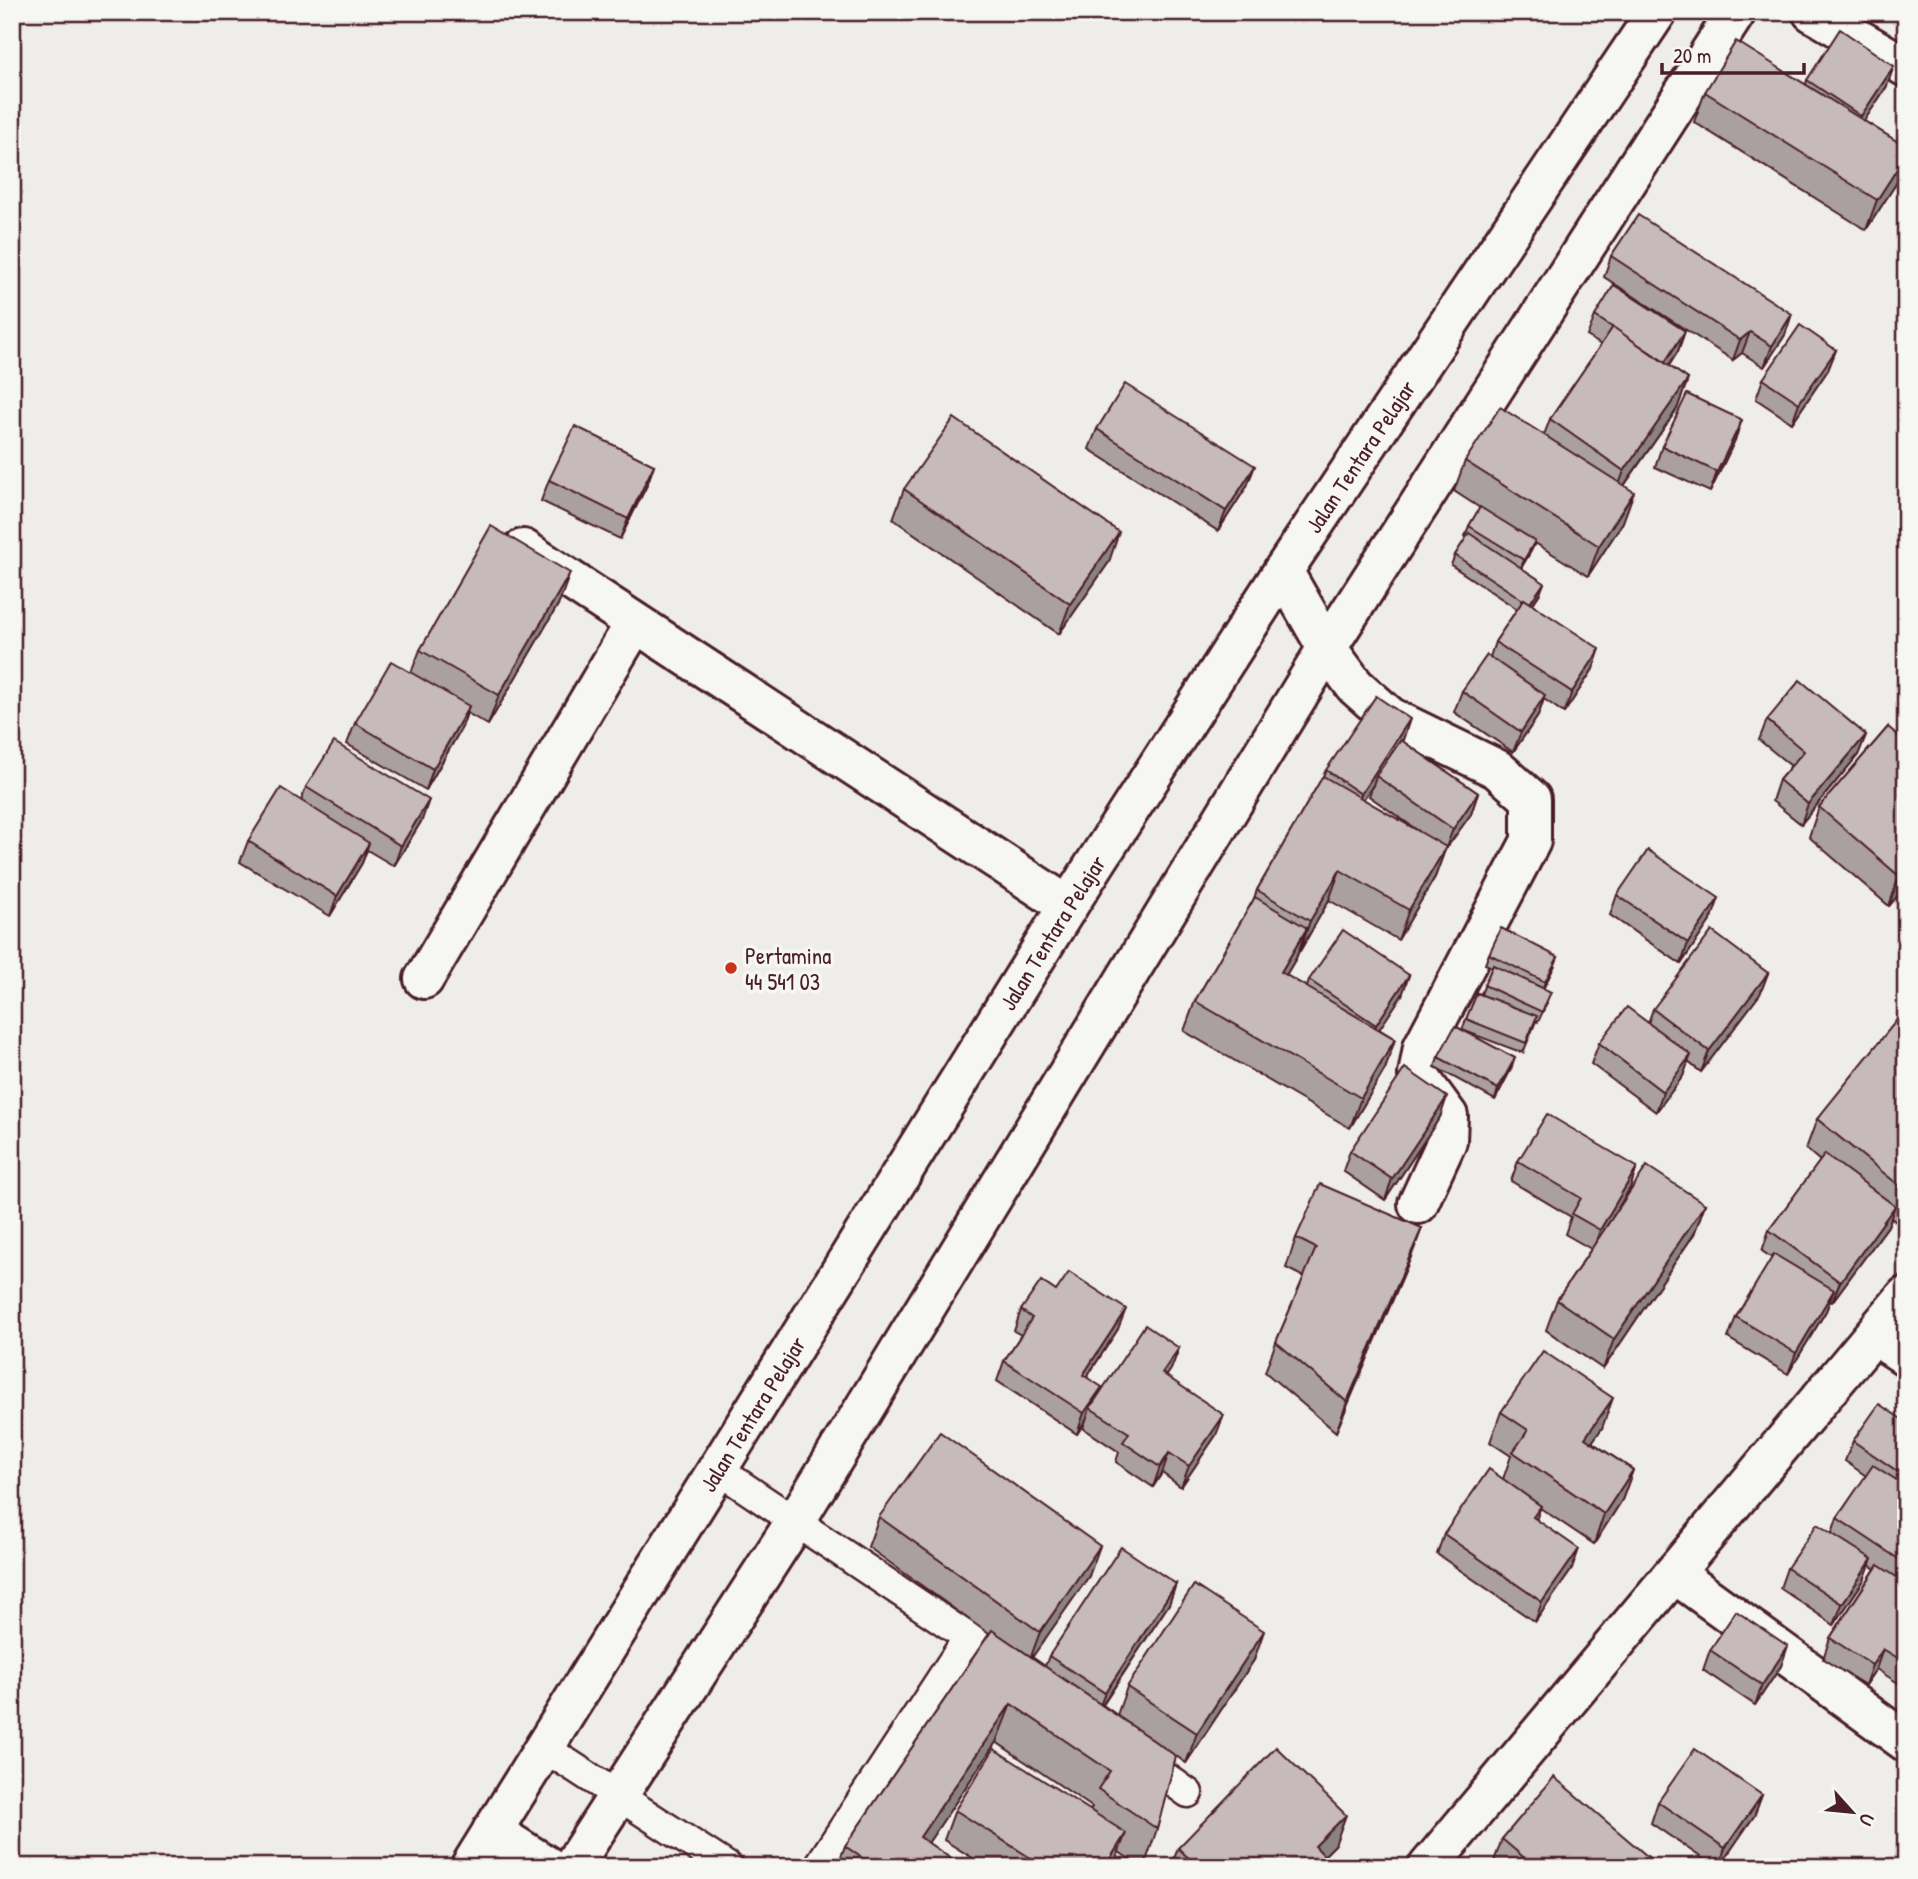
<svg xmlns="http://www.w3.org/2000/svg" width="1918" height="1879" font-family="'Patrick Hand',sans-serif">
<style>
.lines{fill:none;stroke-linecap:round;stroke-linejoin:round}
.lane-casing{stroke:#4a1f2b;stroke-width:33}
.street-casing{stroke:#4a1f2b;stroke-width:44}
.secondary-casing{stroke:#4a1f2b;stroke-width:44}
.lane{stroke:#f6f6f2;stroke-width:28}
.street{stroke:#f6f6f2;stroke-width:38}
.secondary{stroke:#f6f6f2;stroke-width:38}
.wall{fill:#aaa0a1;stroke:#4a1f2b;stroke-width:2;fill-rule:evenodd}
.shaded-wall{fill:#8b8283;stroke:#4a1f2b;stroke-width:2}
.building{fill:#c6babb;stroke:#4a1f2b;stroke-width:2}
.poi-dot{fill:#c8321e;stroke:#f6f6f2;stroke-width:2.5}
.labels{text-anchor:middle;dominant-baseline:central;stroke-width:7;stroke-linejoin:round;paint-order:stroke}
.street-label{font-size:23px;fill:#4a1f2b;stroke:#f6f6f2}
.poi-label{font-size:23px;fill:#4a1f2b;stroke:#f6f6f2;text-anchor:start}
</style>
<rect width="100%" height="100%" fill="#efedea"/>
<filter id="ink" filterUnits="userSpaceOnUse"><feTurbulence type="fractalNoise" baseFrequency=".0143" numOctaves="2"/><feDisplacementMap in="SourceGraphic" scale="14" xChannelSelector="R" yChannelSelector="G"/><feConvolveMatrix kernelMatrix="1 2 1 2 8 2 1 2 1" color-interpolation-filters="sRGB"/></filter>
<g filter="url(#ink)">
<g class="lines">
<g class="lane-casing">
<g id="lane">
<path d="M717,1469L1011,1666"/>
<path d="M543,1747L728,1867"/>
<path d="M1141,1759L1188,1793"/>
<path d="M818,1867L969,1636"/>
</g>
</g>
<g class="street-casing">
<g id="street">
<path d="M1812,12L1906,67"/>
<path d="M523,549L1068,906"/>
<path d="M1283,571L1327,648L1355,686L1390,717L1497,769L1531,799V841L1423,1047L1418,1075L1448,1116L1447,1141L1418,1204"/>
<path d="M424,979L635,623"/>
<path d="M1874,1335L1906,1356"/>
<path d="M1675,1574L1906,1742"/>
<path d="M492,1831L549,1867"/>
<path d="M572,1867L795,1522L1327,648L1736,12"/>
<path d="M1428,1867L1906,1296"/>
</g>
</g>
<g class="secondary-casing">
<g id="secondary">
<path id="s1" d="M470,1867L1068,906L1283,571L1657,12"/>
</g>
</g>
<use href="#lane" class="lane"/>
<use href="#street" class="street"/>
<use href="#secondary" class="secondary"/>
</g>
<g class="wall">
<path d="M1807,80L1887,86L1864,121L1906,147V159L1899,179L1866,230L1694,122L1705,92L1806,84Z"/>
<path d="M1611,256L1785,335L1764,367L1742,353L1733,360L1604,277Z"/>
<path d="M1595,316L1685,331L1678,351L1669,366L1688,379L1677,409L1624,486L1623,522L1588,576L1535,543L1531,551L1521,568L1544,583L1540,593L1533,604L1593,669L1564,713L1544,699L1538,716L1513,752L1454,712L1462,691L1490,657L1495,642L1517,609L1451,565L1455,555L1467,537L1465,536L1469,526L1480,508L1454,491L1465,461L1544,435L1550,419L1601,345L1587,336Z"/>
<path d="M1836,350L1828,370L1792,423L1756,399L1763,379Z"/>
<path d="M1097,429L1247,486L1218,531L1089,449Z"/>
<path d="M1735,440L1710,492L1655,467L1662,446Z"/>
<path d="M654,465L647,485L620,539L541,501L549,480Z"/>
<path d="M904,489L1109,562L1059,634L893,519Z"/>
<path d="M559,603L488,725L467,713L462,727L426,790L347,744L355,723L411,673L420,650Z"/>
<path d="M1767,720L1866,735L1858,755L1801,824L1772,801L1779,780L1791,766L1759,740Z"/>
<path d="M1888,727L1906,886L1889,906L1809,837L1819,807Z"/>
<path d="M1402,741L1478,793L1471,814L1445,850L1435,877L1398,940L1329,900L1300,951H1299L1296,958L1286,975L1307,987L1309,980L1409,975L1402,995L1379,1029L1395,1039L1385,1069L1350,1128L1184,1031L1195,1001L1253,901L1257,890L1323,776L1326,770ZM1373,785L1369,796L1420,832L1363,799Z"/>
<path d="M306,787L422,820L394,866L367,850L362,863L330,916L240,862L248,841L301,801Z"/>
<path d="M1617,895L1712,918L1681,964L1610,915Z"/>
<path d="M1489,954L1558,957L1554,967L1543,989L1547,1003L1538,1022L1536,1021L1523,1053L1462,1030L1477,993L1481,994L1492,967L1485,964Z"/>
<path d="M1768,973L1760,994L1701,1072L1688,1062L1683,1076L1656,1112L1591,1064L1599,1043L1648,1023L1653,1009Z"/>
<path d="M1906,1021V1230L1891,1218L1888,1226L1832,1302L1830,1301L1826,1311L1788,1374L1728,1338L1736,1317L1772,1258L1762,1251L1769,1230L1820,1161L1806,1149L1817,1119Z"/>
<path d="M1438,1057L1511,1069L1495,1100L1435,1067Z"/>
<path d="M1440,1117L1385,1200L1343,1171L1350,1151Z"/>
<path d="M1518,1161L1637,1167L1630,1188L1611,1220L1705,1204L1694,1234L1603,1369L1546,1330L1557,1300L1591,1249L1565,1234L1571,1217L1511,1181Z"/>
<path d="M1422,1228L1411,1257L1336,1432L1265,1372L1276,1342L1304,1277L1286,1268L1296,1238Z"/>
<path d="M1056,1291L1118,1329L1087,1377L1099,1395L1179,1348L1171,1369L1166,1376L1216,1435L1181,1487L1162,1473L1153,1487L1116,1462L1119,1452L1083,1428L1086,1420L1077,1434L997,1381L1004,1361L1021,1335L1014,1331L1021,1310Z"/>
<path d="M1501,1412L1602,1428L1592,1442L1633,1470L1622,1500L1594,1544L1540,1508L1536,1519L1572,1569L1535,1622L1437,1554L1444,1534L1503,1479L1511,1456L1490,1442Z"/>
<path d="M1906,1422V1567L1898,1578L1906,1583V1688L1876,1669L1865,1685L1823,1659L1830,1638L1875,1569L1869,1565L1864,1580L1834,1625L1780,1588L1787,1568L1832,1533L1837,1518L1866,1476L1845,1461L1853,1441Z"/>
<path d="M879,1517L1089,1576L1032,1657L1045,1666L1049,1656L1176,1584L1169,1604L1103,1705L1117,1715L1127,1687L1254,1660L1186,1763L1176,1756L1157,1829L1144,1867H1141L1119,1852L1113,1867H987L944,1840L955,1810L1090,1811L1092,1807L996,1742L928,1843L963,1867H837L845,1846L989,1634L868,1547Z"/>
<path d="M1710,1650L1781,1666L1755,1705L1703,1670Z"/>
<path d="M1762,1795L1754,1816L1719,1867H1715L1651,1823L1658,1802Z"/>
<path d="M1502,1839L1660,1867H1492Z"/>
<path d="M1335,1845L1324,1856L1335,1867H1171L1178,1848Z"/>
</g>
<g class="shaded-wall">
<path d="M1894,66L1887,86L1854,136L1861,116Z"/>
<path d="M1906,155V159L1899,179L1866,230L1877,200Z"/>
<path d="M1792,314L1785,335L1764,367L1772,346Z"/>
<path d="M1685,331L1678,351L1658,382L1665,362Z"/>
<path d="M1750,332L1742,353L1733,360L1740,340Z"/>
<path d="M1836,350L1828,370L1792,423L1799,403Z"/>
<path d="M1688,379L1677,409L1613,501L1624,471Z"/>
<path d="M1742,420L1735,440L1710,492L1717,472Z"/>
<path d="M654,465L647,485L620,539L628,519Z"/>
<path d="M1255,466L1247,486L1218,531L1226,511Z"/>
<path d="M1634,492L1623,522L1588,576L1599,546Z"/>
<path d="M1119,532L1109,562L1059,634L1070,604Z"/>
<path d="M1535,541L1531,551L1520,570L1524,560Z"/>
<path d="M570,573L559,603L488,725L499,695Z"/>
<path d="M1544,583L1540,593L1525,615L1529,604Z"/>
<path d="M1600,649L1593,669L1564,713L1572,692Z"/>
<path d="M1545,695L1538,716L1513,752L1521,732Z"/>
<path d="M469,706L462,727L426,790L433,769Z"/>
<path d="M1410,719L1403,740L1378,777L1376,776L1373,785L1353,815L1361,794Z"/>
<path d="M1866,735L1858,755L1801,824L1808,804Z"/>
<path d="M1478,793L1471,814L1445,850L1453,829Z"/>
<path d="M429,800L422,820L394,866L401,846Z"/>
<path d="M369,843L362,863L330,916L337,896Z"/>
<path d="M1446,847L1435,877L1398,940L1409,910Z"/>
<path d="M1906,868V886L1889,906L1899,876Z"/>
<path d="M1340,870L1329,900L1300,951L1310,921Z"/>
<path d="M1719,898L1712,918L1681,964L1688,943Z"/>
<path d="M1307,928L1296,958L1270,1002L1281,972Z"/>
<path d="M1558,957L1554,967L1541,992L1545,982Z"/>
<path d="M1768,973L1760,994L1701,1072L1709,1051Z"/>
<path d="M1409,975L1402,995L1369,1045L1376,1025Z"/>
<path d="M1395,1039L1385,1069L1350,1128L1361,1098Z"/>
<path d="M1691,1055L1683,1076L1656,1112L1663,1092Z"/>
<path d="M1515,1058L1511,1069L1495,1100L1498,1089Z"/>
<path d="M1447,1097L1440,1117L1385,1200L1392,1179Z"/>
<path d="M1637,1167L1630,1188L1593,1250L1600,1230Z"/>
<path d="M1705,1204L1694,1234L1603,1369L1614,1339Z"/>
<path d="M1895,1206L1888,1226L1832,1302L1840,1282Z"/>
<path d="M1422,1228L1411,1257L1336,1432L1347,1402Z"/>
<path d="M1834,1290L1826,1311L1788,1374L1796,1353Z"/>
<path d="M1126,1309L1118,1329L1075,1395L1083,1375Z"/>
<path d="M1179,1348L1171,1369L1155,1394L1162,1373Z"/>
<path d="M1102,1387L1094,1407L1090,1408L1086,1420L1077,1434L1084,1413Z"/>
<path d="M1613,1398L1602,1428L1574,1468L1585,1438Z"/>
<path d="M1224,1415L1216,1435L1181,1487L1189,1466Z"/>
<path d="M1169,1453L1162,1473L1153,1487L1160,1467Z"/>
<path d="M1633,1470L1622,1500L1594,1544L1604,1514Z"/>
<path d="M1541,1506L1534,1526L1533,1517Z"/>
<path d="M1100,1546L1089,1576L1029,1662L1040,1632Z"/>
<path d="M1579,1549L1572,1569L1535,1622L1542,1602Z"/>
<path d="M1906,1558V1567L1895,1582L1903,1562Z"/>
<path d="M1872,1559L1864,1580L1834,1625L1842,1604Z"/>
<path d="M1176,1584L1169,1604L1097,1713L1105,1693Z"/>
<path d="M1264,1631L1254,1660L1186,1763L1197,1733Z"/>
<path d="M1788,1646L1781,1666L1755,1705L1762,1685Z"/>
<path d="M1883,1649L1876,1669L1865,1685L1872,1665Z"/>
<path d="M1011,1704L996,1742L912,1867L920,1837Z"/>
<path d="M1762,1795L1754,1816L1719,1867L1725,1848Z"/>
<path d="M1346,1815L1335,1845L1313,1867L1315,1846Z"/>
<path d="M1126,1833L1113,1867H1105Z"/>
</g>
<g class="building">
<path d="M1840,29L1894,66L1861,116L1807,80Z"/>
<path d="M1736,41L1906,147V155L1877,200L1705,92Z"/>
<path d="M1638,215L1792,314L1772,346L1750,332L1740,340L1611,256Z"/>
<path d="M1614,285L1685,331L1665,362L1595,316Z"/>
<path d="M1800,325L1836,350L1799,403L1763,379Z"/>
<path d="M1613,327L1688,379L1624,471L1550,419Z"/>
<path d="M1125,384L1255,466L1226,511L1097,429Z"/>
<path d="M1687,394L1742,420L1717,472L1662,446Z"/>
<path d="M1500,407L1634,492L1599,546L1465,461Z"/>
<path d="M954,418L1119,532L1070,604L904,489Z"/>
<path d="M575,426L654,465L628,519L549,480Z"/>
<path d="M1480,507L1535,541L1524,560L1469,526Z"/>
<path d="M491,526L570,573L499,695L420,650Z"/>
<path d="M1469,533L1544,583L1530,603L1524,599L1523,600L1455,555Z"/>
<path d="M1524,599L1600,649L1572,692L1495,642Z"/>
<path d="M1487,655L1545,695L1521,732L1462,691Z"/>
<path d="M391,661L469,706L433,769L355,723Z"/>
<path d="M1800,680L1866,735L1808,804L1779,780L1804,751L1767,720Z"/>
<path d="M1376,696L1410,719L1361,794L1326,770Z"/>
<path d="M1888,727L1906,742V868L1899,876L1819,807Z"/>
<path d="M1401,740L1478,793L1453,829L1376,776Z"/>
<path d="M334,742L429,800L401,846L306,787Z"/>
<path d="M1323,776L1446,847L1409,910L1340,870L1310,921L1257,890Z"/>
<path d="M281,788L369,843L337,896L248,841Z"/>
<path d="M1648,850L1719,898L1688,943L1617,895Z"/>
<path d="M1255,897L1307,928L1281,972L1395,1039L1361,1098L1195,1001Z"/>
<path d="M1501,928L1558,957L1545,982L1489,954Z"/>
<path d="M1343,930L1409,975L1376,1025L1309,980Z"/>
<path d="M1712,931L1768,973L1709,1051L1653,1009Z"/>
<path d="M1493,965L1551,992L1542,1012L1484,985Z"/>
<path d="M1477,993L1537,1016L1526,1043L1466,1019Z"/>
<path d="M1627,1007L1691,1055L1663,1092L1599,1043Z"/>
<path d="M1900,1016L1906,1021V1191L1817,1119Z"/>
<path d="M1455,1026L1515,1058L1498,1089L1438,1057Z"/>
<path d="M1405,1068L1447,1097L1392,1179L1350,1151Z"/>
<path d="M1547,1114L1637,1167L1600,1230L1572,1214L1581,1198L1518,1161Z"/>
<path d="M1825,1154L1895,1206L1840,1282L1769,1230Z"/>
<path d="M1647,1166L1705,1204L1614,1339L1557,1300Z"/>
<path d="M1320,1184L1422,1228L1347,1402L1276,1342L1316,1248L1296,1238Z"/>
<path d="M1774,1254L1834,1290L1796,1353L1736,1317Z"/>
<path d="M1069,1272L1126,1309L1083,1375L1102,1387L1084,1413L1004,1361L1032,1318L1021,1310L1041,1281L1056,1291Z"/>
<path d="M1145,1325L1179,1348L1162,1373L1224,1415L1189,1466L1169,1453L1160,1467L1123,1442L1129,1433L1090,1408Z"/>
<path d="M1543,1351L1613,1398L1585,1438L1633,1470L1604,1514L1513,1452L1528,1430L1501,1412Z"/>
<path d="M1879,1404L1906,1422V1477L1853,1441Z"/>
<path d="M940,1432L1100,1546L1040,1632L879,1517Z"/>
<path d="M1873,1465L1906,1486V1558L1903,1562L1837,1518Z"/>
<path d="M1489,1469L1541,1506L1533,1517L1579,1549L1542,1602L1444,1534Z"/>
<path d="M1817,1524L1872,1559L1842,1604L1787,1568Z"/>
<path d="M1121,1547L1176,1584L1105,1693L1049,1656Z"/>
<path d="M1878,1565L1906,1583V1663L1883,1649L1872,1665L1830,1638Z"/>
<path d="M1194,1585L1264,1631L1197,1733L1127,1687Z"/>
<path d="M1736,1611L1788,1646L1762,1685L1710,1650Z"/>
<path d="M992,1630L1176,1756L1157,1829L1098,1789L1110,1771L1011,1704L920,1837L963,1867H875L845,1846Z"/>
<path d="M1276,1747L1346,1815L1315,1846L1335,1867H1198L1178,1848Z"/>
<path d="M994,1749L1126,1833L1105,1867H1045L955,1810Z"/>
<path d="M1695,1749L1762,1795L1725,1848L1658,1802Z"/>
<path d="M1554,1777L1660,1867H1535L1502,1839Z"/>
</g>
</g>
<circle class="poi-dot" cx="731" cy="968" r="7"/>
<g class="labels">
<g class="street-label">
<text stroke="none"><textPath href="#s1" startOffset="1668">Jalan Tentara Pelajar</textPath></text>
<text stroke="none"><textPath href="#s1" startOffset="1101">Jalan Tentara Pelajar</textPath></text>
<text stroke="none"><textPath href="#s1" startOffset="534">Jalan Tentara Pelajar</textPath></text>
</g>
<g class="poi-label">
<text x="745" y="955">Pertamina<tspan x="745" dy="26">44 541 03</tspan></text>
</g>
</g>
<rect width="1918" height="1879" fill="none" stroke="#f6f6f2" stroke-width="42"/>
<rect x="21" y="21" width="1876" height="1837" fill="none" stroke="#4a1f2b" stroke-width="2.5" filter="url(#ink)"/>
<g transform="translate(1852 1812) rotate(117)" stroke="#f6f6f2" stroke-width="5" paint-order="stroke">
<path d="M0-5L12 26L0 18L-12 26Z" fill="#4a1f2b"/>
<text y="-10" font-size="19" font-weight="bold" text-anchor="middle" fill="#4a1f2b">U</text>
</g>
<path d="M1662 63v10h142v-10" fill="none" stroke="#4a1f2b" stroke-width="3.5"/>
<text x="1673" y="63" font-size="21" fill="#4a1f2b" stroke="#f6f6f2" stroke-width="5" paint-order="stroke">20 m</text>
</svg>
